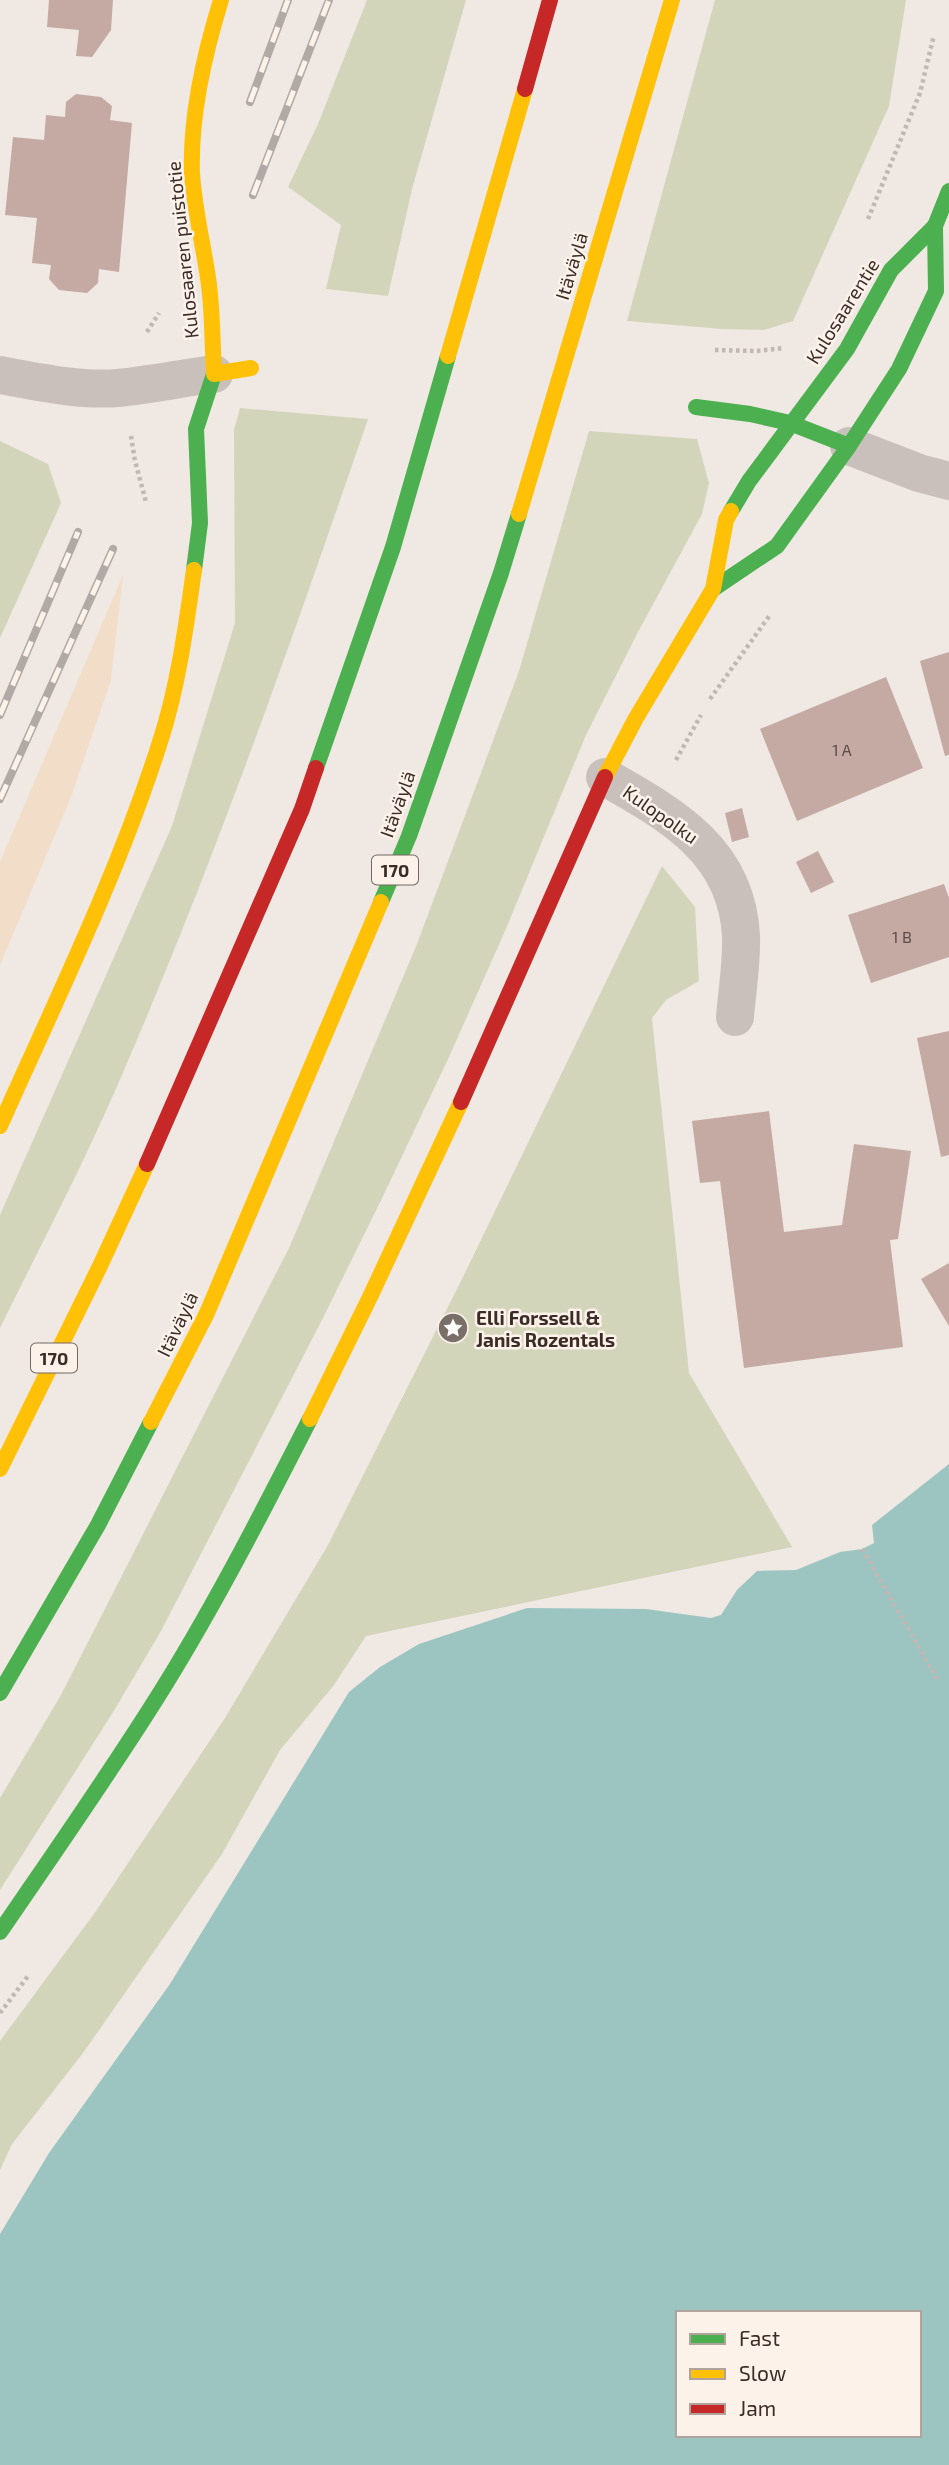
<svg xmlns="http://www.w3.org/2000/svg" width="949" height="2465" font-family="'Exo 2',sans-serif">
<style>
.green{fill:#d3d5bb}
.sand{fill:#f2dec8}
.water{fill:#9cc5c1;fill-rule:evenodd}
.building{fill:#c5a9a3}
.lines{fill:none;stroke-linecap:round;stroke-linejoin:round}
.path{stroke:#c2b8b3;stroke-width:4.5;stroke-dasharray:3.5 3.5;stroke-linecap:butt}
.street{stroke:#c9c0bb;stroke-width:38}
.fast{stroke:#4caf50;stroke-width:16}
.slow{stroke:#ffc107;stroke-width:16}
.jam{stroke:#c62828;stroke-width:16}
.rail-casing{stroke:#b1a9a5;stroke-width:8}
.rail{stroke:#fcf2ea;stroke-width:5;stroke-dasharray:16;stroke-linecap:butt}
.labels{text-anchor:middle;dominant-baseline:central;stroke-width:5;stroke-linejoin:round;paint-order:stroke}
.number-label{font-size:16px;fill:#5e4b47}
.shield{fill:#fcf2ea;stroke:#756762;stroke-width:2}
.shield-label{font-size:18px;font-weight:bold;fill:#3b2c28}
.street-label{font-size:19px;fill:#3b2c28;stroke:#fcf2ea}
.poi-label{font-size:19px;font-weight:bold;fill:#3b2c28;stroke:#fcf2ea;text-anchor:start}
</style>
<rect width="100%" height="100%" fill="#efe8e3"/>
<g class="green">
<path d="M367,0H466L412,189L388,296L326,289L341,225L288,187L318,124Z"/>
<path d="M715,0H906L889,106L793,321L764,330L722,329L627,321Z"/>
<path d="M240,408L368,419C291,643 213,866 118,1084C82,1167 40,1247 0,1328V1215L172,826L235,623L234,430Z"/>
<path d="M589,431L697,439L709,483L702,514L638,632L586,735L505,931L449,1057L385,1192L322,1320L161,1631L115,1709L0,1890V1798L61,1695L290,1246L417,944L519,671Z"/>
<path d="M0,441L48,464L61,503L0,638Z"/>
<path d="M662,866L695,907L699,981L666,1000L652,1018L689,1373L792,1547L366,1636L334,1685L280,1750L222,1854L83,2053L12,2144L0,2170V2041L96,1911L225,1718L328,1545L462,1279Z"/>
</g>
<path class="sand" d="M123,575L111,680L71,797L0,965V862Z"/>
<path class="water" d="M949,1464V2465H0V2234L49,2153L170,1984L349,1692L380,1667L419,1644L527,1608L646,1609L711,1618L721,1615L737,1590L757,1571L796,1570L840,1552L862,1549L874,1543L872,1525ZM678,2313H919V2435H678Z"/>
<g class="building">
<path d="M49,0H113L111,30L92,57L76,56L79,30L47,27Z"/>
<path d="M76,94L101,97L112,106L110,120L132,123L119,272L99,269L98,283L87,293L59,290L49,279L51,265L32,263L37,218L5,215L13,137L44,140L46,115L65,117L66,102Z"/>
<path d="M949,652V755L945,756L920,661Z"/>
<path d="M886,677L923,768L797,821L760,729Z"/>
<path d="M742,808L749,837L732,842L725,813Z"/>
<path d="M818,851L834,882L811,893L796,862Z"/>
<path d="M944,884L949,898V957L871,983L848,915Z"/>
<path d="M949,1031V1155L941,1157L917,1038Z"/>
<path d="M769,1111L784,1232L842,1225L854,1144L911,1151L898,1239L890,1240L903,1347L744,1368L720,1181L700,1183L692,1121Z"/>
<path d="M949,1263V1326L921,1279Z"/>
</g>
<g class="lines">
<g class="path">
<path d="M868,219L920,93L934,35"/>
<path d="M147,332L159,313"/>
<path d="M715,350L756,351L784,348"/>
<path d="M131,436L135,461L146,502"/>
<path d="M710,699L770,615"/>
<path d="M676,760L701,715"/>
<path d="M862,1549L938,1680"/>
<path d="M0,2013L28,1976"/>
</g>
<g class="street">
<path d="M0,375C38,382 79,391 118,388C150,385 182,378 214,374"/>
<path d="M849,446L919,473L949,481"/>
<path d="M605,777C672,815 737,851 741,936C742,963 737,991 735,1017"/>
</g>
<g class="fast">
<path d="M696,407L750,414L790,423L849,446"/>
<path d="M731,511L749,481L847,349L891,270L935,226"/>
<path d="M194,570L200,523L196,429L214,374"/>
<path d="M713,589L777,546L849,446L899,369L936,291L935,226L949,191"/>
<path d="M316,768L393,547L448,356"/>
<path d="M381,902L409,836L501,573L519,514"/>
<path d="M0,1693L98,1525L151,1422"/>
<path d="M0,1932C56,1850 113,1769 165,1685C218,1599 264,1509 310,1419"/>
</g>
<g class="slow">
<path d="M221,0C204,55 190,115 192,173C194,208 203,243 208,278C213,310 212,342 214,374L251,368"/>
<path d="M448,356L525,89"/>
<path d="M519,514L672,0"/>
<path d="M605,777L636,718L713,589L726,520L731,511"/>
<path d="M0,1126C56,1000 118,874 160,742C178,687 186,627 194,570"/>
<path d="M310,1419L370,1297L461,1102"/>
<path d="M151,1422L207,1313L381,902"/>
<path d="M0,1469L100,1266L147,1164"/>
</g>
<g class="jam">
<path d="M525,89L550,0"/>
<path d="M461,1102L605,777"/>
<path d="M147,1164L302,809L316,768"/>
</g>
<g class="rail-casing">
<g id="rail">
<path d="M250,102L288,0"/>
<path d="M253,195L329,0"/>
<path d="M0,715L78,532"/>
<path d="M0,799L113,549"/>
</g>
</g>
<use href="#rail" class="rail"/>
</g>
<defs>
<g id="sight-disc" transform="scale(1.575)"><circle r="9.5" fill="#7a6e69" stroke="#fcf2ea"/><path d="M0-6L1.8-2.2L6-1.7L2.9 1.2L3.7 5.4L0 3.3L-3.7 5.4L-2.9 1.2L-6-1.7L-1.8-2.2Z" fill="#fff"/></g>
</defs>
<g fill-rule="evenodd">
<use href="#sight-disc" x="453" y="1328"/>
</g>
<g class="labels">
<g class="number-label">
<text x="842" y="749">1 A</text>
<text x="902" y="936">1 B</text>
</g>
<g class="shield">
<rect x="372" y="855.5" width="46" height="29" rx="5"/>
<rect x="31" y="1343.5" width="46" height="29" rx="5"/>
</g>
<g class="shield-label">
<text x="395" y="870">170</text>
<text x="54" y="1358">170</text>
</g>
<g class="street-label">
<text transform="translate(182 250) rotate(-96)">Kulosaaren puistotie</text>
<text transform="translate(571 266) rotate(-73)">Itäväylä</text>
<text transform="translate(842 311) rotate(-58)">Kulosaarentie</text>
<text transform="translate(397 804) rotate(-70)">Itäväylä</text>
<text transform="translate(661 814) rotate(35)">Kulopolku</text>
<text transform="translate(177 1324) rotate(-64)">Itäväylä</text>
</g>
<g class="poi-label">
<text x="476" y="1317">Elli Forssell &amp;<tspan x="476" dy="22">Janis Rozentals</tspan></text>
</g>
</g>
<rect x="676" y="2311" width="245" height="126" fill="#fcf2ea" stroke="#afa39c" stroke-width="2"/>
<rect x="690" y="2334" width="35" height="10" fill="#4caf50" stroke="#afa39c" stroke-width="2"/>
<text x="739" y="2346" font-size="21" fill="#3b2c28">Fast</text>
<rect x="690" y="2369" width="35" height="10" fill="#ffc107" stroke="#afa39c" stroke-width="2"/>
<text x="739" y="2381" font-size="21" fill="#3b2c28">Slow</text>
<rect x="690" y="2404" width="35" height="10" fill="#c62828" stroke="#afa39c" stroke-width="2"/>
<text x="739" y="2416" font-size="21" fill="#3b2c28">Jam</text>
</svg>
